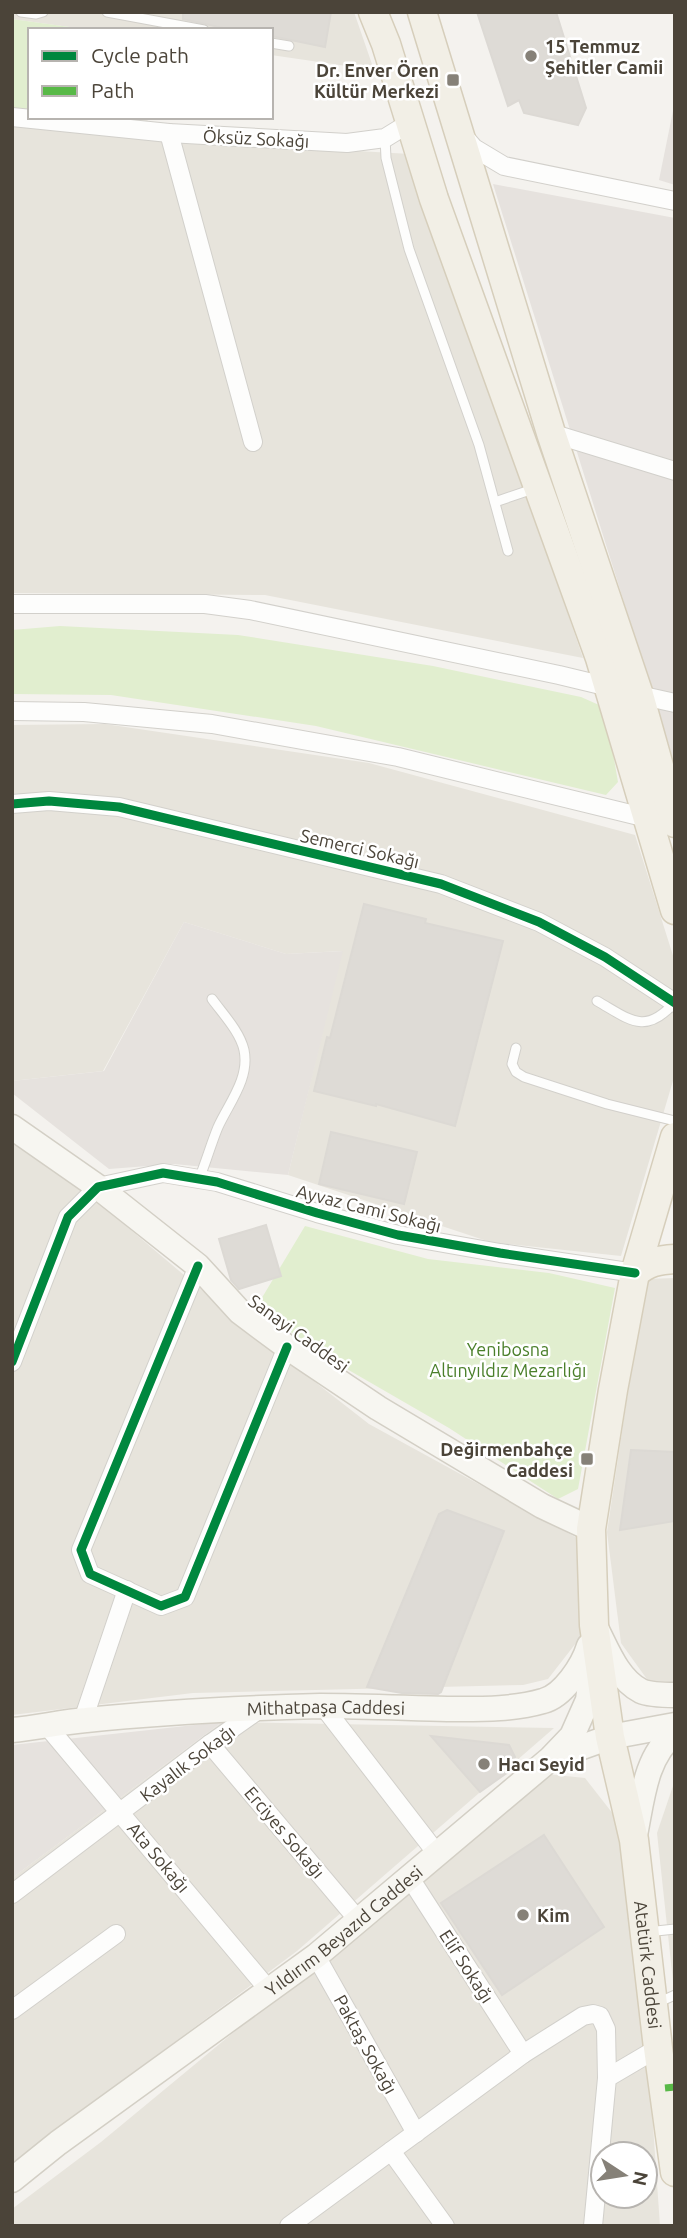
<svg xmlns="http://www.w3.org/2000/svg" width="687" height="2238" font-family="Ubuntu,sans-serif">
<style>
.residential{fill:#e7e4dc;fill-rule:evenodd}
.industrial{fill:#e6e2de}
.green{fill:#e1eecf}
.building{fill:#dedbd6;stroke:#dcd9d4;stroke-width:2}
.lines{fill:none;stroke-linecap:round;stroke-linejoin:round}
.lane-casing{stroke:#d2d0cb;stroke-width:11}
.street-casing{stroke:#d2d0cb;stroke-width:20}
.secondary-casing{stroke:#d3cfc5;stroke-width:27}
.primary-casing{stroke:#d6cebb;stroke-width:31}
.lane{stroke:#fdfdfc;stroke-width:9}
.street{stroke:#fdfdfc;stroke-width:18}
.secondary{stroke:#f7f6f1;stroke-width:24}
.primary{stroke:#f2efe6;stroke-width:28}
.quiet{stroke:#58b947;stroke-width:7;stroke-dasharray:14 7;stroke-linecap:butt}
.cycleway-casing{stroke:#fff;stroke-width:13}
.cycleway{stroke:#00873e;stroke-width:9}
.poi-dot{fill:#868178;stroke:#fff;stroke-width:2.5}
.labels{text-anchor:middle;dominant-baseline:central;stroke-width:5;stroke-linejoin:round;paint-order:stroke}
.poi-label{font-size:18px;font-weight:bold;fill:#4b4439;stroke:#fff;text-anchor:start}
.street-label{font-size:18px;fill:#4b4439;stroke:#fff}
.park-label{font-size:18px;fill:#4a7f2a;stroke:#fff}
</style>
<rect width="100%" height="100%" fill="#f4f2ee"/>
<g class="residential">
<path d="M12,12H354L374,70L271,55V30H91L12,19Z"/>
<path d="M12,107L30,117H147L151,139L410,154L583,658L265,595L12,593Z"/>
<path d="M105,724L369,763L635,835L675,962V1074L621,1256L490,1242L288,1175L342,951L286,954L184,922L103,1071L12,1081V725Z"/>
<path d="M12,1139L80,1187L256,1336L369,1424L577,1538L583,1634L548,1679L523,1685L193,1693L12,1715Z"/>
<path d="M675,1278V1687L649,1682L621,1643L607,1532L645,1279Z"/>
<path d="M222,1722L554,1728L297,1951L12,2163V1878Z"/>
<path d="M546,1774L585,1778L617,1819L649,2068L660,2226H12V2209L101,2142ZM603,2154H645V2196H603Z"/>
<path d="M675,1780V2000L657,1833Z"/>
</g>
<g class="industrial">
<path d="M675,101V185L659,180Z"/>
<path d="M493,184L675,218V765Z"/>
<path d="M184,922L286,954L343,951L288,1175L174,1164L109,1169L12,1093V1081L104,1071Z"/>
<path d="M222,1722L12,1878V1745Z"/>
</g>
<g class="green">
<path d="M12,19L91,30H30V112L12,111Z"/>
<path d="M60,626L238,635L433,666L581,697L599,705L608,724L618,782L606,795L316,726L111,695L12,694V630Z"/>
<path d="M305,1226L428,1259L549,1273L615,1288L578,1489L558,1499L449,1428L314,1350L257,1306Z"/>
</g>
<g class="building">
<path d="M183,12H331L325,47L271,36V30H232L183,19Z"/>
<path d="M477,12H556L586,108L578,125L524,113L519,100L508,106Z"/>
<path d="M364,904L426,919L425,923L503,941L455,1126L376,1104V1106L314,1091L327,1037L330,1038Z"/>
<path d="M331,1132L417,1152L404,1204L319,1184Z"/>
<path d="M266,1225L281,1276L239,1289L231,1280L219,1239Z"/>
<path d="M631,1450L675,1452V1521L620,1530Z"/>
<path d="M447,1510L504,1531L441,1692L438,1694L402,1693L367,1687L439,1514Z"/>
<path d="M431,1736L509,1745L515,1757L508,1772L480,1792Z"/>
<path d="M544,1835L604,1927L502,1995L441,1903Z"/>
</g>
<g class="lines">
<g class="lane-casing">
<g id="lane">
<path d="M21,12L36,14L43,12"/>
<path d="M107,12L204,30"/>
<path d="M271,43L289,46"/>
<path d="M385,138L386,158L409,249L479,445L508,551"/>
<path d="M495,502L536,488"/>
<path d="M597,1001C629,1019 645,1036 674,1003"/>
<path d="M516,1048L512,1064L516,1072L524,1077L607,1104L675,1121"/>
<path d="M199,1179C206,1162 211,1144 218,1127C229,1103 250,1078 244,1050C240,1032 223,1014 212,999"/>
<path d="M647,1932L675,1929"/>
<path d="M657,2003L675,1995"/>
</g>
</g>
<g class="street-casing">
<g id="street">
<path d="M12,117L169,133L347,143L385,138L411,122"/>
<path d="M169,133L253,442"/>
<path d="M462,134L474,148L504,166L675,201"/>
<path d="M551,433L675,471"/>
<path d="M12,604H205L250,610L559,675L609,687"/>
<path d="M639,695L675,703"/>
<path d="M12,711L84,712L212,724L398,757L647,818"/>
<path d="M12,804L49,801L119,807L441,884L539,922L605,957L675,1003"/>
<path d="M198,1266L81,1550L90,1574L161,1606L185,1597L287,1347"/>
<path d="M12,1362L68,1217L98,1187L163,1173L217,1182L317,1213L398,1235L500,1253L635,1273"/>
<path d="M323,1706L438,1855"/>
<path d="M83,1720L127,1590"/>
<path d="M48,1727L268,1989"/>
<path d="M210,1744L359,1921"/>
<path d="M410,1878L523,2054"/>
<path d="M12,1894L210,1744L261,1708"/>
<path d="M316,1956L416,2133"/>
<path d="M12,2010L116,1934"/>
<path d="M391,2151L445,2226"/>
<path d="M289,2226L523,2054L583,2016L593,2014L600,2016L606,2029L607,2078"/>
<path d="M593,2226L607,2078L658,2048"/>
</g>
</g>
<g class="secondary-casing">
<g id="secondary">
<path d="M12,1127L98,1187L198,1266L240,1312L287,1347L378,1408L542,1506L591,1529"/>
<path d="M598,1632C608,1652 619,1680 641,1691C650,1695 665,1695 675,1695"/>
<path id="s1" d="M12,1730C37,1728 61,1722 86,1720C163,1712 242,1708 320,1706C362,1706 405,1708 447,1709C479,1709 512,1710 543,1701C563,1696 583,1666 589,1646"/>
<path d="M557,1756L610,1737L675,1725"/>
<path d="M634,1840C642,1803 644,1757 675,1733"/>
<path id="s2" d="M12,2180L58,2143L316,1956L550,1759L572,1736L588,1700L593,1661"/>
</g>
</g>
<g class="primary-casing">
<g id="primary">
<path d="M373,12L386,44L434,199L600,658L675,910"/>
<path d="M422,12L551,433L639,695L675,823"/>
<path id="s3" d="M675,1137L635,1273L613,1390L591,1529L594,1625L610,1737L634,1840L658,2048L675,2172"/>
<path d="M635,1273C648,1262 658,1260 675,1259"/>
</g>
</g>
<use href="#lane" class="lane"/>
<use href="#street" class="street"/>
<use href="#secondary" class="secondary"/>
<use href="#primary" class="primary"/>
<path class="quiet" d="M665,2088L675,2087"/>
<g class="cycleway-casing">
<g id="cycleway">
<path d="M12,804L49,801L119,807L441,884L539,922L605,957L675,1003"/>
<path d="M198,1266L81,1550L90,1574L161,1606L185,1597L287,1347"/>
<path d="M12,1362L68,1217L98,1187L163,1173L217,1182L317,1213L398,1235L500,1253L635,1273"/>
</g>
</g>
<use href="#cycleway" class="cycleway"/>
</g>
<g class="poi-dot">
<circle cx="531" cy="56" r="7"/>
<rect x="446" y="73" width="14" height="14" rx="3.5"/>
<rect x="580" y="1452" width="14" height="14" rx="3.5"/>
<circle cx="484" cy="1764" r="7"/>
<circle cx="523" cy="1915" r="7"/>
</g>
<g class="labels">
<g class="poi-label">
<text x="545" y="46">15 Temmuz<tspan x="545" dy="21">Şehitler Camii</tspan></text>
<text x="439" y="70" text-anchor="end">Dr. Enver Ören<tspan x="439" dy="21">Kültür Merkezi</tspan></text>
<text x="573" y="1449" text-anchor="end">Değirmenbahçe<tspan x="573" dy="21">Caddesi</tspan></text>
<text x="498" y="1764">Hacı Seyid</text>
<text x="537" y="1915">Kim</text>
</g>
<g class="street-label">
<text transform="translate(256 138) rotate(3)">Öksüz Sokağı</text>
<text transform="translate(360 848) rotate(13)">Semerci Sokağı</text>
<text transform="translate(369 1208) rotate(14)">Ayvaz Cami Sokağı</text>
<text transform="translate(299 1333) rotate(36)">Sanayi Caddesi</text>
<text stroke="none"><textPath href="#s1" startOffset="315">Mithatpaşa Caddesi</textPath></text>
<text transform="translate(187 1763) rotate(-37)">Kayalık Sokağı</text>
<text transform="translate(285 1832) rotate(50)">Erciyes Sokağı</text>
<text transform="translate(159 1857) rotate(50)">Ata Sokağı</text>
<text stroke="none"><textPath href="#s2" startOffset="415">Yıldırım Beyazıd Caddesi</textPath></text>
<text stroke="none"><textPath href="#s3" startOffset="842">Atatürk Caddesi</textPath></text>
<text transform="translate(467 1966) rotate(57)">Elif Sokağı</text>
<text transform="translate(366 2044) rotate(61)">Paktaş Sokağı</text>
</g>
<g class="park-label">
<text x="508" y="1349">Yenibosna<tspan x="508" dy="21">Altınyıldız Mezarlığı</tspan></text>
</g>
</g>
<rect width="687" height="2238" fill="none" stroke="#4b4439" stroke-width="28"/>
<rect x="28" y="28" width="245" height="91" fill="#ffffff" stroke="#b7b4b0" stroke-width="2"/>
<rect x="42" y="51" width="35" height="10" fill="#00873e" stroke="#b7b4b0" stroke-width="2"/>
<text x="91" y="63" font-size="21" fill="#4b4439">Cycle path</text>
<rect x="42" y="86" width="35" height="10" fill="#58b947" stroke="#b7b4b0" stroke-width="2"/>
<text x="91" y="98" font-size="21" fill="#4b4439">Path</text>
<g transform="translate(624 2175) rotate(102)"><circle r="33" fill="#ffffff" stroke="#b7b4b0" stroke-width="2"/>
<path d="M0-5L12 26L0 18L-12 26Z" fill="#868178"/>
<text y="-10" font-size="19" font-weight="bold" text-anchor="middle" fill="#4b4439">N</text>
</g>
</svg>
